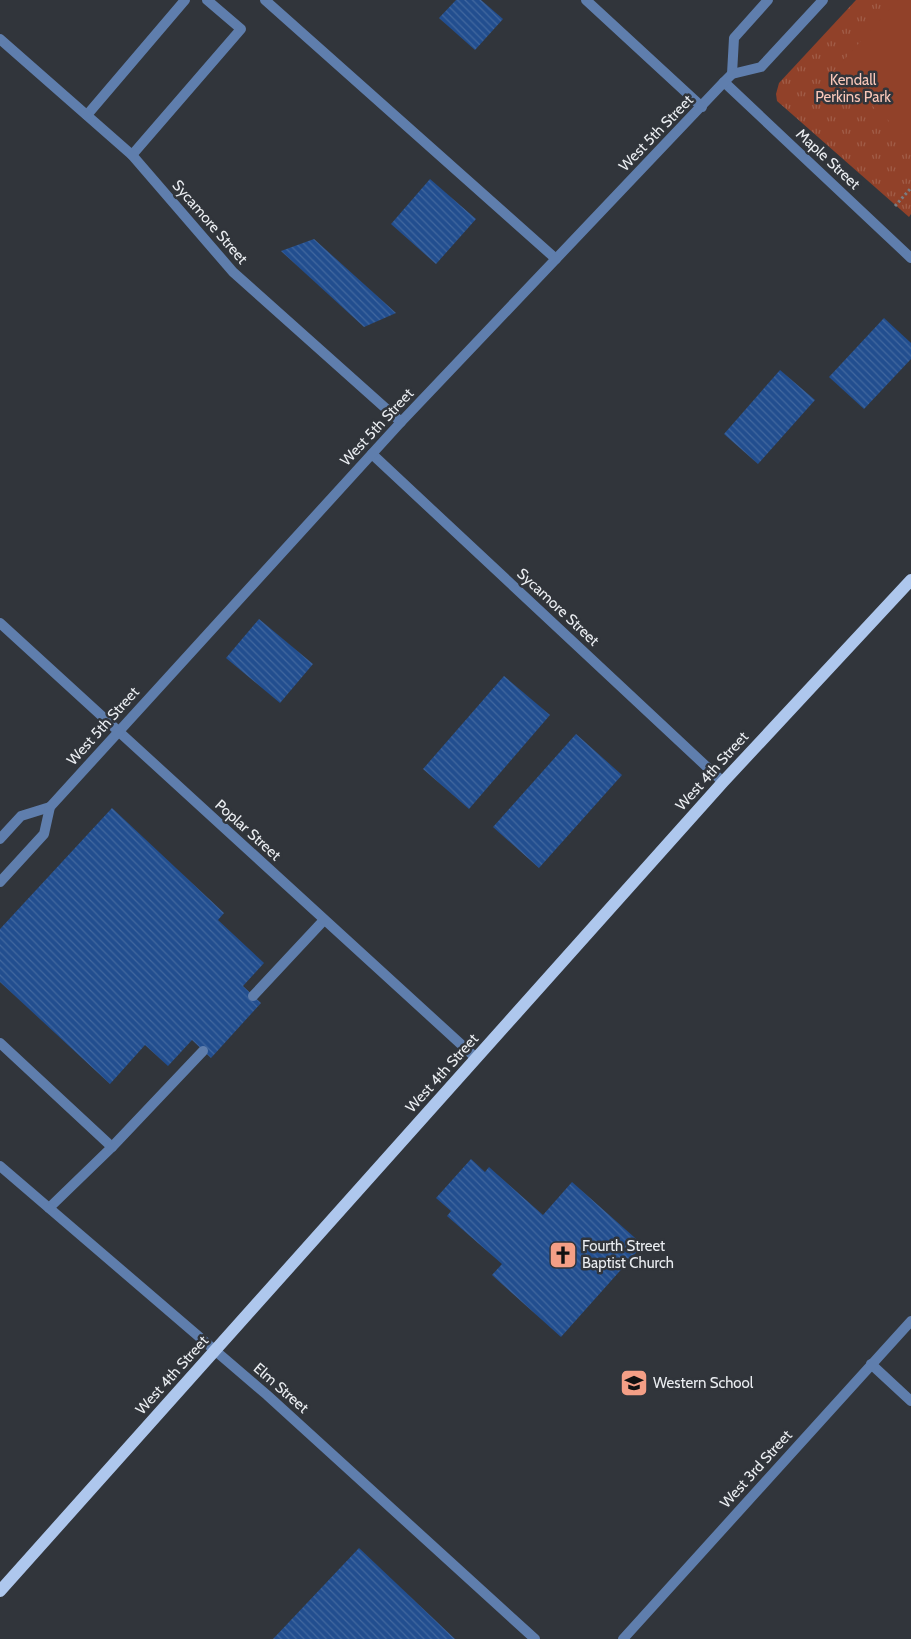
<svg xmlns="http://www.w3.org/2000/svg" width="911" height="1639" font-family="Cabin,sans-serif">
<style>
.park{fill:url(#park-tufts)}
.pitch{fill:#914129}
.building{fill:url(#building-back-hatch)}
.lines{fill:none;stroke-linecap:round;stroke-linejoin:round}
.path{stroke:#7a7d82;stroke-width:3;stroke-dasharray:2.5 2.5;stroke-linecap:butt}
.service{stroke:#5f7ead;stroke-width:10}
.minor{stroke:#5f7ead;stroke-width:10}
.primary{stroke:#aec7ed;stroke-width:12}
.labels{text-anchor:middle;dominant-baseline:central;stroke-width:5;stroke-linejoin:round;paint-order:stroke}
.park-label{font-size:15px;fill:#f8c7b9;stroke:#31353b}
.street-label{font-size:15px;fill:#eaedf1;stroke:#31353b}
.poi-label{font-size:15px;fill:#eaedf1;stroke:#31353b;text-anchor:start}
</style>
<defs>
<pattern id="park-tufts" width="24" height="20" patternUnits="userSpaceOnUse" patternTransform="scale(1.25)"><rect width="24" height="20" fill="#914129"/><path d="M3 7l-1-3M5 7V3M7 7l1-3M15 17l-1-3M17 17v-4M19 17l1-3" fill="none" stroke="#a15d48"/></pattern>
<pattern id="building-back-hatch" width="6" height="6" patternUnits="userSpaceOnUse" patternTransform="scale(1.25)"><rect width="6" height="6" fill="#224e8f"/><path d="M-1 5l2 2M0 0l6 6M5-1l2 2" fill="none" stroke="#42689f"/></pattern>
</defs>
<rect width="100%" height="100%" fill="#31353b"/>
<path class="park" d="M856,0H911V214L909,217L777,101L776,94L779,83Z"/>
<path class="pitch" d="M898,0H911V141L834,71Z"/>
<g class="building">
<path d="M456,0H481L503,19L475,50L439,18Z"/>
<path d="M430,179L476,219L436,264L391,224Z"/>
<path d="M314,239L396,313L364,327L281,251Z"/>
<path d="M884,318L911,343V359L864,409L829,377Z"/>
<path d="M780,370L815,400L758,464L724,434Z"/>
<path d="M259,619L313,664L280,703L226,658Z"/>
<path d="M504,676L550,715L469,809L423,769Z"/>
<path d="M576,734L622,775L539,868L493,827Z"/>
<path d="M112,808L224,913L218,920L264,963L243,986L261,1003L211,1058L192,1040L168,1066L145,1045L110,1084L0,982V929Z"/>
<path d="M471,1159L485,1172L489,1167L543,1215L572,1182L643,1245L561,1337L492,1275L502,1264L447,1216L451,1211L436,1198Z"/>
<path d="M359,1548L455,1639H273Z"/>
</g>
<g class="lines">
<path class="path" d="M895,206L911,188"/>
<g class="service">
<path d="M265,0L556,259"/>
<path d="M87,115L185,0"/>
<path d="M132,155L241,29L207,0"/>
<path d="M253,996L324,920"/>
<path d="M0,1043L112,1147L49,1208"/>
<path d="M112,1147L203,1051"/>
</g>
<g class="minor">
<path d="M586,0L702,107"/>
<path d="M0,39L132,155L233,272L401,422"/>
<path d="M732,74L734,38L768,0"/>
<path d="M724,82L911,258"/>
<path d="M372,454L723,782"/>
<path d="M0,623L476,1058"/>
<path d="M0,839L21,816L50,807"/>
<path d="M0,882L44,834L50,807L401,422L724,82L732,74L761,67L823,0"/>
<path d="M0,1166L267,1395L535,1639"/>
<path d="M871,1364L911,1401"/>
<path d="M623,1639L911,1321"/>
</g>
<path class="primary" d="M0,1591L723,782L911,580"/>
</g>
<defs>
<g id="church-square" transform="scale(1.4375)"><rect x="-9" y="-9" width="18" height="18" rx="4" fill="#f49f86" stroke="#31353b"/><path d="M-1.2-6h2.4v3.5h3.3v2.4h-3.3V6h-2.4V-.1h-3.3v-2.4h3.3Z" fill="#111"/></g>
<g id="school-square" transform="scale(1.4375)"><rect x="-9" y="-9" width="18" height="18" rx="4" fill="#f49f86" stroke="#31353b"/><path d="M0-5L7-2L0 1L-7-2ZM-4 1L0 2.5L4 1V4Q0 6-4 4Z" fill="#111"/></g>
</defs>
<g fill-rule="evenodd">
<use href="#church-square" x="563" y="1255"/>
<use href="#school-square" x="634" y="1383"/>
</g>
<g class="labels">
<g class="park-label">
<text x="853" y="80">Kendall<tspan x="853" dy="17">Perkins Park</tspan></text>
</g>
<g class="street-label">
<text transform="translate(656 133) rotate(-46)">West 5th Street</text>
<text transform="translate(828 159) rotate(43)">Maple Street</text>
<text transform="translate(210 222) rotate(49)">Sycamore Street</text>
<text transform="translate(377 427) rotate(-47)">West 5th Street</text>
<text transform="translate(558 607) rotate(43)">Sycamore Street</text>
<text transform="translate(103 726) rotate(-48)">West 5th Street</text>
<text transform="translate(712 771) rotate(-48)">West 4th Street</text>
<text transform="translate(248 830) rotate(42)">Poplar Street</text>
<text transform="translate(442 1073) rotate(-48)">West 4th Street</text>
<text transform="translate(172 1375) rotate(-48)">West 4th Street</text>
<text transform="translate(281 1388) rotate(41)">Elm Street</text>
<text transform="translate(756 1469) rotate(-48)">West 3rd Street</text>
</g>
<g class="poi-label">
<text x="582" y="1246">Fourth Street<tspan x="582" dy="17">Baptist Church</tspan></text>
<text x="653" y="1383">Western School</text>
</g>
</g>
</svg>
